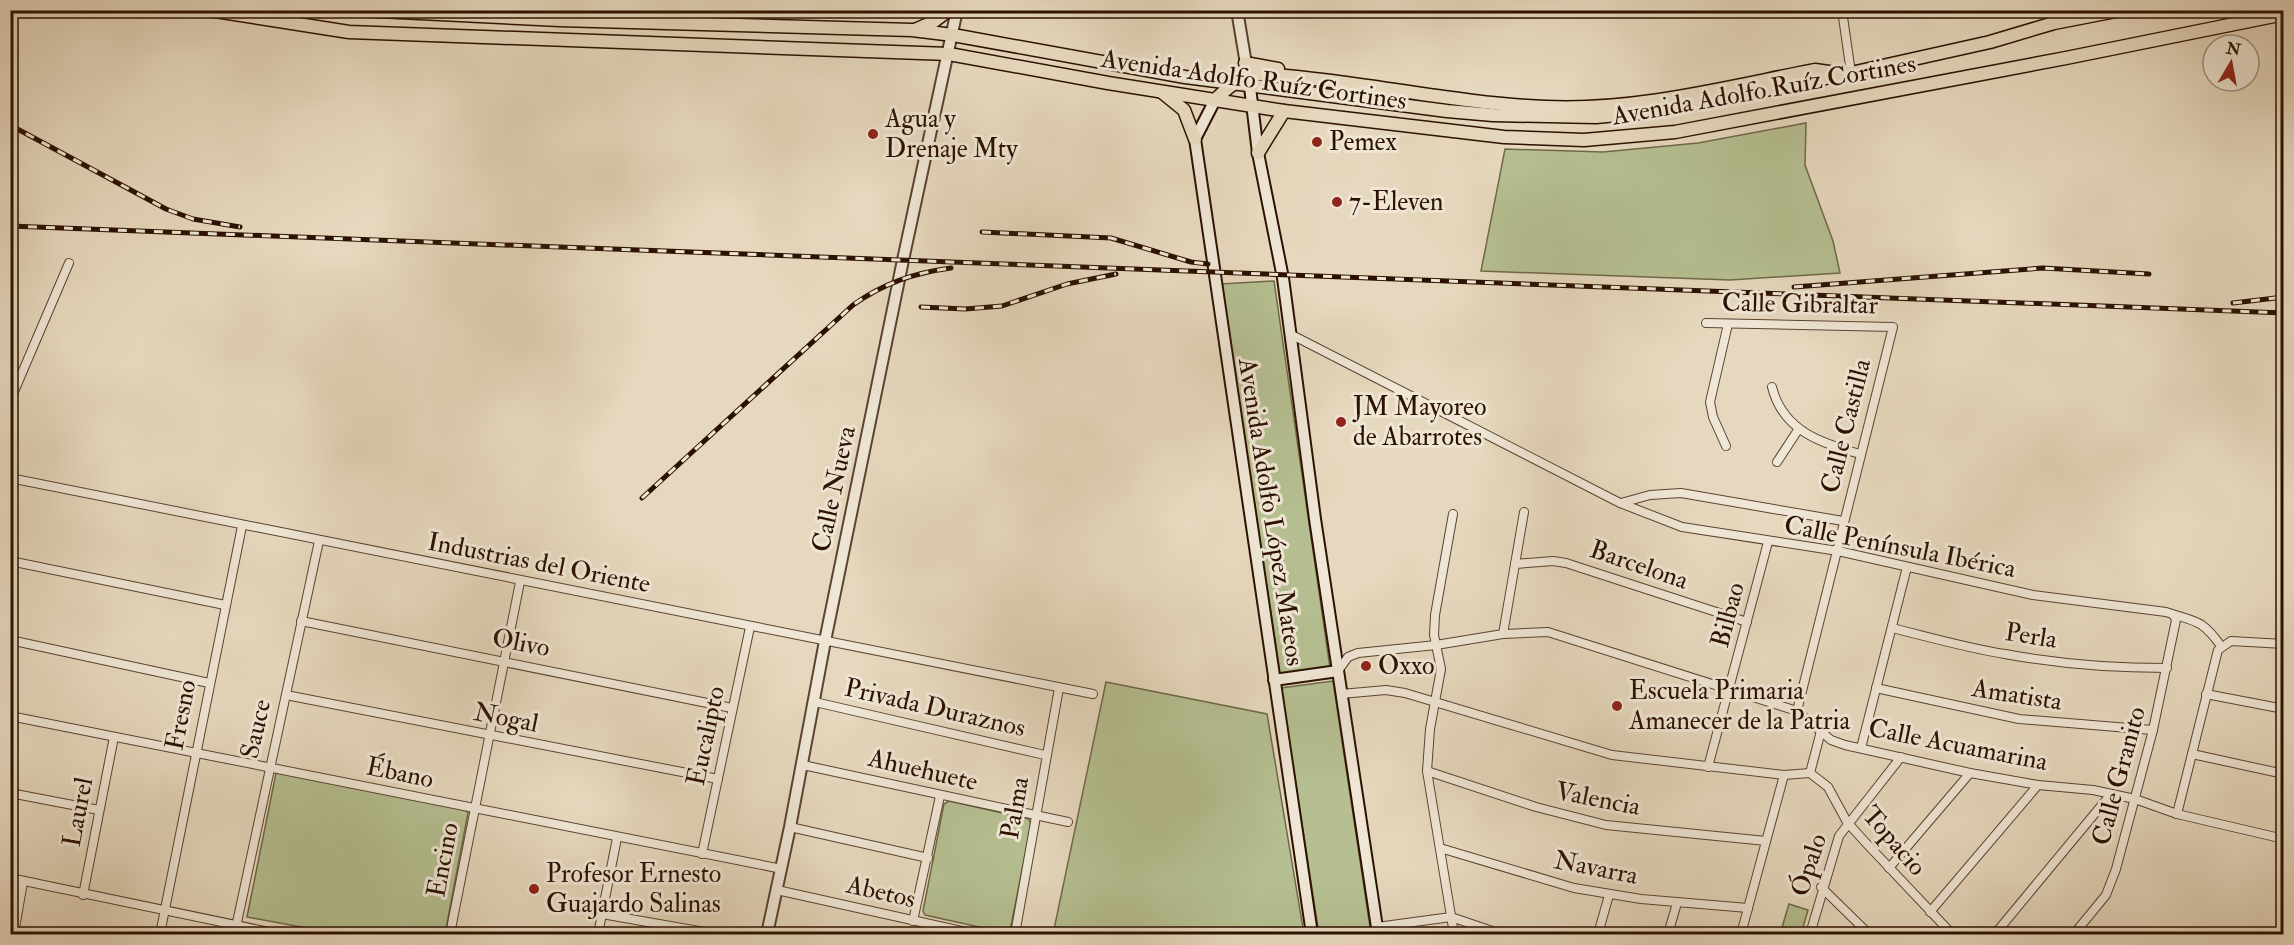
<svg xmlns="http://www.w3.org/2000/svg" width="2294" height="945" font-family="'IM FELL Double Pica',serif">
<style>
.green{fill:#b5bf91;stroke:#706848;stroke-width:1.5}
.lines{fill:none;stroke-linecap:round;stroke-linejoin:round}
.minor-casing{stroke:#5a4330;stroke-width:10}
.tertiary-casing{stroke:#5a4330;stroke-width:14}
.secondary-casing{stroke:#2c1100;stroke-width:14}
.primary-casing{stroke:#2c1100;stroke-width:15}
.minor{stroke:#efe6d5;stroke-width:8}
.tertiary{stroke:#efe6d5;stroke-width:10}
.secondary{stroke:#efe6d5;stroke-width:10}
.primary{stroke:#e6d8be;stroke-width:12}
.rail-casing{stroke:#2c1100;stroke-width:5}
.rail{stroke:#efe6d5;stroke-width:3;stroke-dasharray:9;stroke-linecap:butt}
.poi-dot{fill:#8f2418;stroke:#efe6d5;stroke-width:2}
.labels{text-anchor:middle;dominant-baseline:central;stroke-width:6;stroke-linejoin:round;paint-order:stroke}
.street-label{font-size:26px;fill:#2c1100;stroke:#efe6d5}
.poi-label{font-size:26px;fill:#2c1100;stroke:#efe6d5;text-anchor:start}
</style>
<rect width="100%" height="100%" fill="#e6d8be"/>
<filter id="stains"><feTurbulence type="fractalNoise" baseFrequency=".00333" numOctaves="4"/><feColorMatrix values="0 0 0 0 .2 0 0 0 0 .09 0 0 0 0 .02 0 0 0 .5 -.17"/></filter>
<radialGradient id="worn" r=".72"><stop offset=".6" stop-color="#630" stop-opacity="0"/><stop offset="1" stop-color="#630" stop-opacity=".3"/></radialGradient>
<g class="green">
<path d="M1806,123L1805,165L1833,241L1840,273L1730,280L1481,271L1505,149L1603,152L1698,143Z"/>
<path d="M1274,281L1330,668L1280,673L1221,284Z"/>
<path d="M1333,681L1371,934H1319L1281,688Z"/>
<path d="M1106,682L1267,714L1304,934H1053Z"/>
<path d="M280,771L465,810L468,813L445,934H339L247,917L276,773Z"/>
<path d="M949,801L1029,819L1031,825L1010,931L1006,933L925,915L923,911L944,804Z"/>
<path d="M1789,904L1808,910L1801,934H1780Z"/>
</g>
<g class="lines">
<g class="minor-casing">
<g id="minor">
<path d="M1842,10L1851,73"/>
<path d="M2053,10L2054,23"/>
<path d="M703,24L705,10"/>
<path d="M1706,323L1893,327L1797,711"/>
<path d="M1290,334L1620,503L1682,527L1838,551L2033,595L2166,612C2195,622 2201,618 2221,646"/>
<path d="M1772,387C1783,431 1821,443 1860,454"/>
<path d="M10,401L69,263"/>
<path d="M1726,446L1713,417L1710,402L1728,324"/>
<path d="M1777,462L1798,430"/>
<path d="M10,478L1093,694"/>
<path d="M1621,503L1650,495L1681,493L1843,521"/>
<path d="M1453,514L1435,615L1434,635L1441,669L1430,729L1427,771L1454,934"/>
<path d="M10,561L225,605"/>
<path d="M1515,564L1553,561L1566,563L1747,622"/>
<path d="M301,621L732,708"/>
<path d="M1892,628C1929,637 1967,648 2005,654C2059,664 2112,668 2167,668"/>
<path d="M1503,634L1524,512"/>
<path d="M10,640L209,683"/>
<path d="M1338,671L1348,657L1358,653L1436,645L1503,634L1548,632L1797,711L1831,740L1845,745L1970,773L2038,785L2093,790L2135,799L2177,814L2284,839"/>
<path d="M1876,688L2019,719L2153,730"/>
<path d="M1341,694L1386,690L1405,693L1612,755L1784,775L1810,773"/>
<path d="M2206,694L2284,709"/>
<path d="M286,695L718,779"/>
<path d="M815,702L1045,755"/>
<path d="M10,716L782,869"/>
<path d="M1861,748L1907,567"/>
<path d="M2192,754L2284,774"/>
<path d="M803,765L1068,822"/>
<path d="M1708,767L1768,542"/>
<path d="M1427,771L1536,807L1606,825L1766,841"/>
<path d="M1810,773L1828,787L1847,822L1866,843L1952,934"/>
<path d="M1810,773L1821,731"/>
<path d="M10,793L99,810"/>
<path d="M2177,814L2218,650L2231,641L2284,644"/>
<path d="M790,827L928,858"/>
<path d="M1440,848L1574,888L1641,899L1748,908"/>
<path d="M702,854L750,627"/>
<path d="M1889,868L1970,773"/>
<path d="M10,878L279,934"/>
<path d="M1821,887L1869,934"/>
<path d="M777,890L975,934"/>
<path d="M83,895L114,737"/>
<path d="M1930,912L2038,785"/>
<path d="M602,914L716,934"/>
<path d="M913,921L940,796"/>
<path d="M236,927L319,541"/>
<path d="M1377,927L1451,917L1501,934"/>
<path d="M14,934L23,882"/>
<path d="M160,934L242,526"/>
<path d="M450,934L520,582"/>
<path d="M598,934L617,838"/>
<path d="M1015,934L1059,688"/>
<path d="M1598,934L1609,895"/>
<path d="M1668,934L1677,903"/>
<path d="M1741,934L1784,775"/>
<path d="M1810,934L1839,836L1901,757"/>
<path d="M1995,934L2111,794"/>
<path d="M2074,934L2106,895L2116,869L2153,730L2176,620L2174,616"/>
</g>
</g>
<g class="tertiary-casing">
<g id="tertiary">
<path d="M1237,10L1248,76"/>
<path d="M767,934L790,827L825,641L903,260L957,10"/>
</g>
</g>
<g class="secondary-casing">
<g id="secondary">
<path d="M1249,79L1258,153L1283,278L1315,519L1378,934"/>
<path d="M1215,100L1195,139L1312,934"/>
<path d="M1274,680L1338,671"/>
</g>
</g>
<g class="primary-casing">
<g id="primary">
<path d="M209,10L349,32L949,54L1108,83L1284,111L1504,137L1584,140L1675,132L2066,58L2284,14"/>
<path d="M359,10L560,20L912,30L953,35L1185,77L1447,111L1493,115L1596,117L1659,111L1851,73L1990,42L2054,23L2121,10"/>
<path d="M917,29L933,22L949,10"/>
<path d="M1245,63L1278,69"/>
<path d="M1163,93L1184,110L1195,139"/>
<path d="M1215,100C1227,88 1240,77 1257,74C1353,79 1449,103 1546,107C1636,111 1727,87 1815,70L1836,73"/>
<path d="M1258,153L1284,111"/>
</g>
</g>
<use href="#minor" class="minor"/>
<use href="#tertiary" class="tertiary"/>
<use href="#secondary" class="secondary"/>
<use href="#primary" class="primary"/>
<g class="rail-casing">
<g id="rail">
<path d="M10,125L166,209L193,219L240,227"/>
<path d="M10,226L2284,313"/>
<path d="M982,232L1111,238L1191,262L1208,264"/>
<path d="M1794,287L2043,268L2149,274"/>
<path d="M2233,303L2284,297"/>
<path d="M921,307L965,309L1002,306L1067,284L1116,274"/>
<path d="M642,498L853,305C884,283 914,273 951,268"/>
</g>
</g>
<use href="#rail" class="rail"/>
</g>
<g class="poi-dot">
<circle cx="873" cy="134" r="6"/>
<circle cx="1317" cy="142" r="6"/>
<circle cx="1337" cy="202" r="6"/>
<circle cx="1341" cy="422" r="6"/>
<circle cx="1366" cy="666" r="6"/>
<circle cx="1617" cy="706" r="6"/>
<circle cx="534" cy="889" r="6"/>
</g>
<g class="labels">
<g class="street-label">
<text transform="translate(1254 80) rotate(8)">Avenida Adolfo Ruíz Cortines</text>
<text transform="translate(1764 90) rotate(-10)">Avenida Adolfo Ruíz Cortines</text>
<text transform="translate(1800 304) rotate(1)">Calle Gibraltar</text>
<text transform="translate(1846 426) rotate(-76)">Calle Castilla</text>
<text transform="translate(834 489) rotate(-78)">Calle Nueva</text>
<text transform="translate(1271 512) rotate(81)">Avenida Adolfo López Mateos</text>
<text transform="translate(1900 547) rotate(11)">Calle Península Ibérica</text>
<text transform="translate(539 563) rotate(11)">Industrias del Oriente</text>
<text transform="translate(1639 565) rotate(19)">Barcelona</text>
<text transform="translate(1728 615) rotate(-75)">Bilbao</text>
<text transform="translate(2031 636) rotate(9)">Perla</text>
<text transform="translate(521 643) rotate(11)">Olivo</text>
<text transform="translate(2017 695) rotate(9)">Amatista</text>
<text transform="translate(935 708) rotate(13)">Privada Duraznos</text>
<text transform="translate(181 715) rotate(-79)">Fresno</text>
<text transform="translate(506 718) rotate(11)">Nogal</text>
<text transform="translate(256 729) rotate(-77)">Sauce</text>
<text transform="translate(706 736) rotate(-78)">Eucalipto</text>
<text transform="translate(1958 745) rotate(11)">Calle Acuamarina</text>
<text transform="translate(923 770) rotate(13)">Ahuehuete</text>
<text transform="translate(400 773) rotate(12)">Ébano</text>
<text transform="translate(2119 776) rotate(-75)">Calle Granito</text>
<text transform="translate(1598 799) rotate(11)">Valencia</text>
<text transform="translate(1015 808) rotate(-80)">Palma</text>
<text transform="translate(78 812) rotate(-79)">Laurel</text>
<text transform="translate(1894 841) rotate(49)">Topacio</text>
<text transform="translate(443 860) rotate(-79)">Encino</text>
<text transform="translate(1809 865) rotate(-72)">Ópalo</text>
<text transform="translate(1596 868) rotate(11)">Navarra</text>
<text transform="translate(881 892) rotate(13)">Abetos</text>
</g>
<g class="poi-label">
<text x="885" y="119">Agua y<tspan x="885" dy="30">Drenaje Mty</tspan></text>
<text x="1329" y="142">Pemex</text>
<text x="1349" y="202">7-Eleven</text>
<text x="1353" y="407">JM Mayoreo<tspan x="1353" dy="30">de Abarrotes</tspan></text>
<text x="1378" y="666">Oxxo</text>
<text x="1629" y="691">Escuela Primaria<tspan x="1629" dy="30">Amanecer de la Patria</tspan></text>
<text x="546" y="874">Profesor Ernesto<tspan x="546" dy="30">Guajardo Salinas</tspan></text>
</g>
</g>
<rect width="2294" height="945" fill="none" stroke="#e6d8be" stroke-width="36"/>
<rect x="12" y="12" width="2270" height="921" fill="none" stroke="#2c1100" stroke-width="3"/>
<rect x="18" y="18" width="2258" height="909" fill="none" stroke="#2c1100" stroke-width="1.5"/>
<g transform="translate(2231 63) rotate(10)"><circle r="28" fill="#efe6d5" stroke="#a19180" stroke-width="1.5"/>
<path d="M0-4.5L10 22L0 15L-10 22Z" fill="#8f2418"/>
<text y="-9" font-size="16" font-weight="bold" text-anchor="middle" fill="#2c1100">N</text>
</g>
<rect width="100%" height="100%" filter="url(#stains)"/>
<rect width="100%" height="100%" fill="url(#worn)"/>
</svg>
